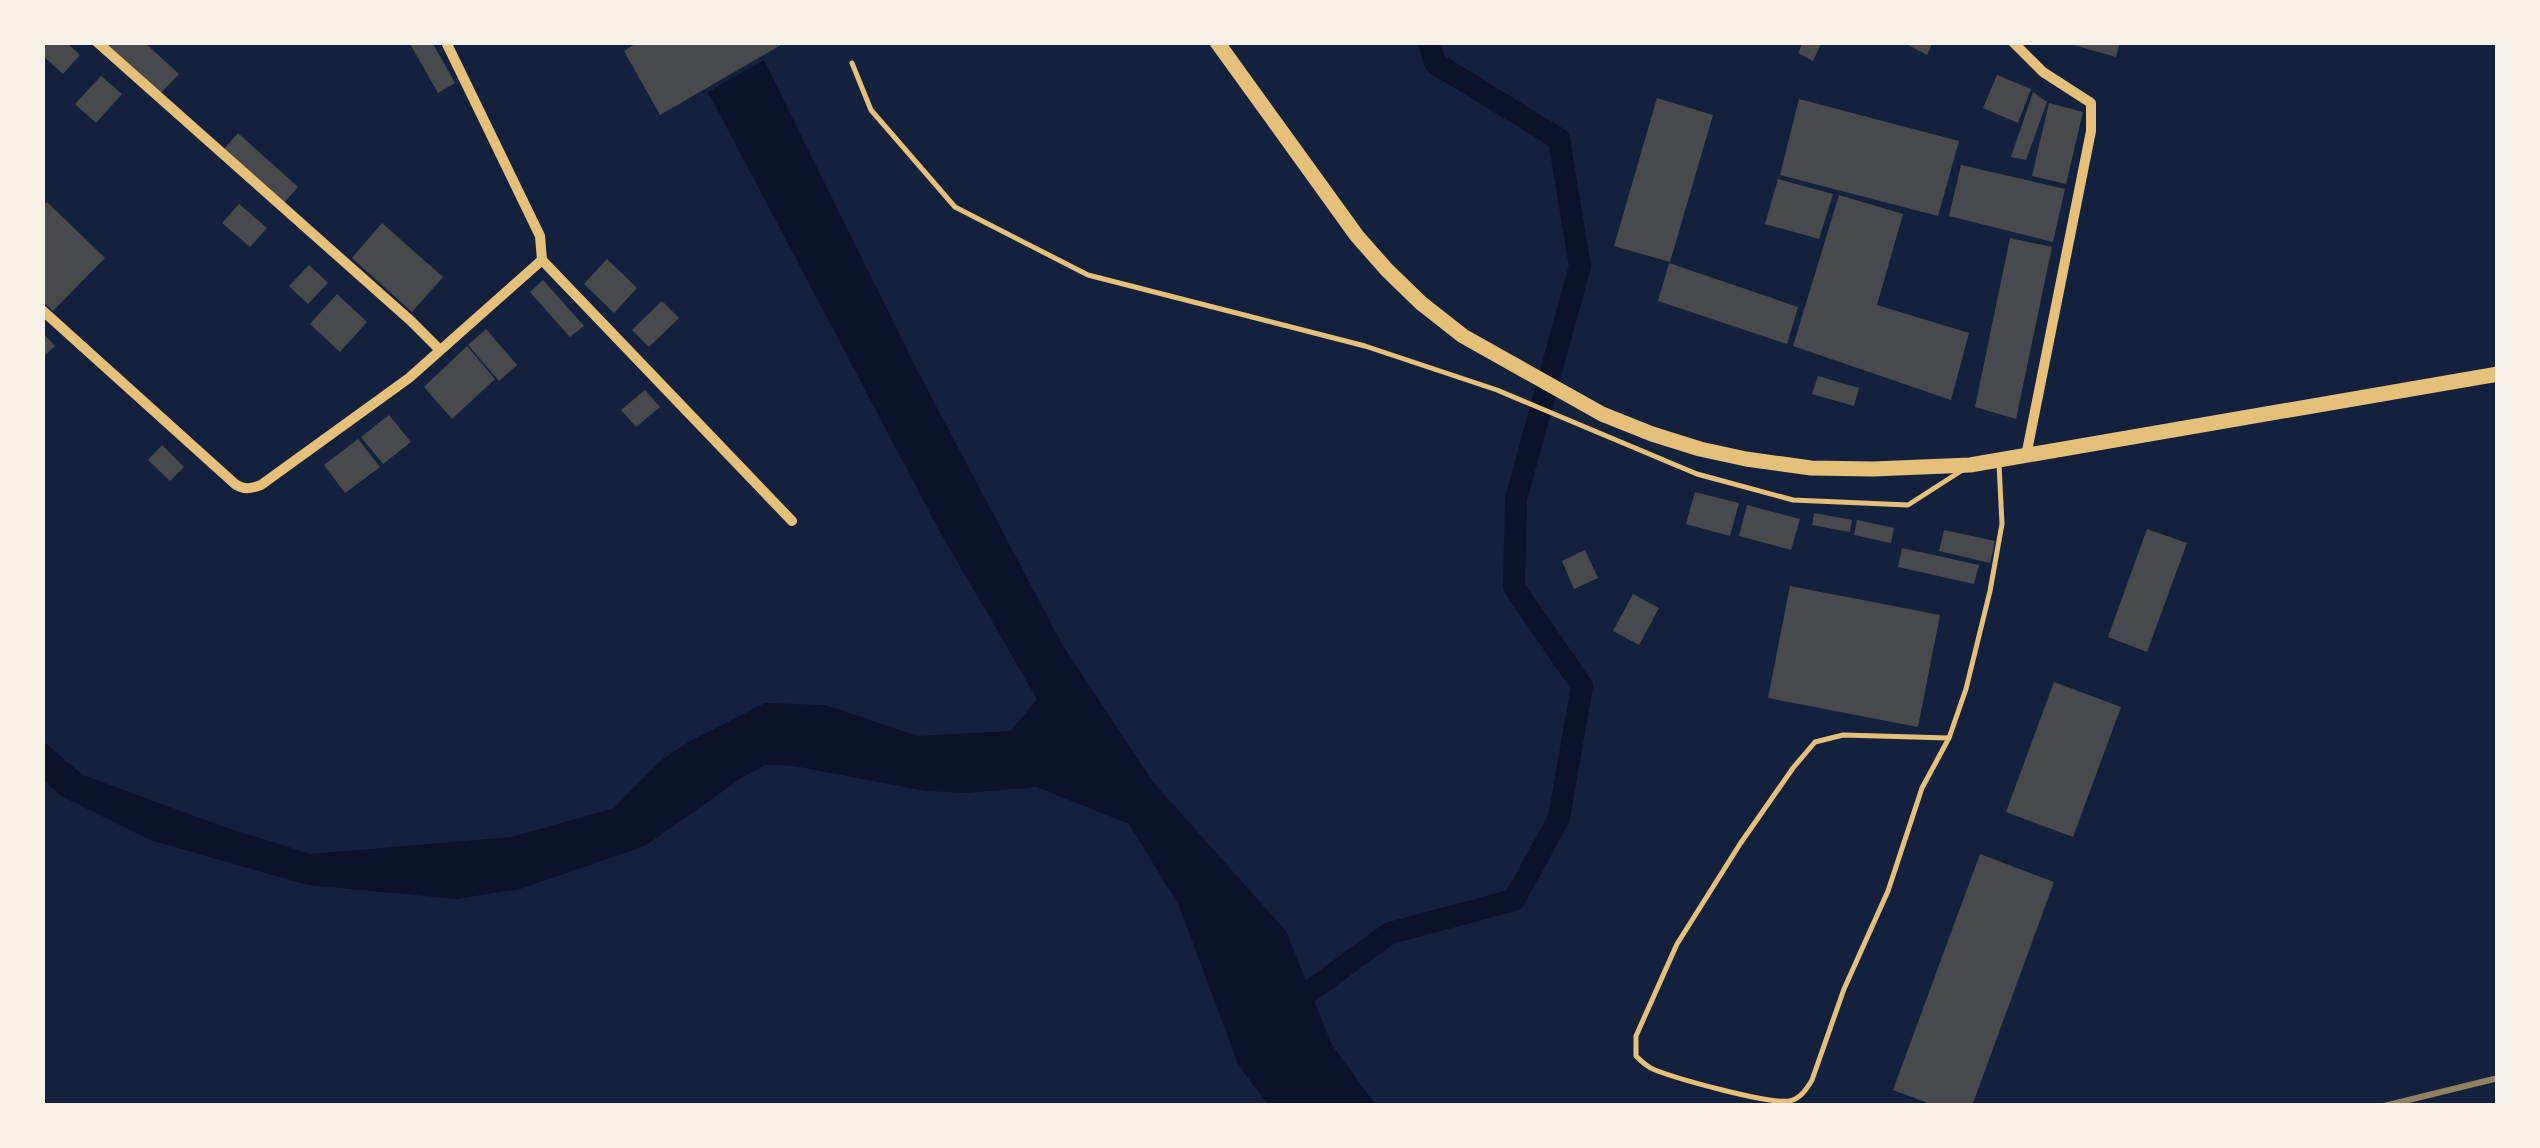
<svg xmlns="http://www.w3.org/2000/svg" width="2540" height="1148" font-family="'Source Sans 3',sans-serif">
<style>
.water{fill:#0b132b}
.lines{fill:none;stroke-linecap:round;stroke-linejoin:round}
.canal{stroke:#0b132b;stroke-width:22}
.building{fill:#48494c}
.service{stroke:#e5c07b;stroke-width:5}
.minor{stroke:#e5c07b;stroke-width:10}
.secondary{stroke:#e5c07b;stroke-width:15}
.rail{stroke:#918062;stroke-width:6}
</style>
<rect width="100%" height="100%" fill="#14213d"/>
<path class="water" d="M764,60L916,368L1062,644L1154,783L1286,931L1332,1045L1376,1105H1268L1238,1064L1179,906L1129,824L1036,787L967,793L925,791L794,766L765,765L743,777L645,846L520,889L457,899L307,885L150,840L61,796L43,779V741L83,775L227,828L311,854L511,837L614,808L660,761L690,741L765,703L826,705L918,736L1011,731L1037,699L940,532L708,92Z"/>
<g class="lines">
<path class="canal" d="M1288,1007L1390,933L1514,900L1559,818L1582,686L1514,587L1516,499L1580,266L1559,139L1435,63L1429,42"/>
</g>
<g class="building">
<path d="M42,42H66L80,55L63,74L42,55Z"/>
<path d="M102,42H144L179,74L160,94Z"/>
<path d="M409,42H432L455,83L438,93Z"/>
<path d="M638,42H786L660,115L624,51Z"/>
<path d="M1803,42H1822L1813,61L1798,53Z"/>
<path d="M1902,42H1933L1927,55Z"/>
<path d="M2063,42H2120L2116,57Z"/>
<path d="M1997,75L2031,89L2018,123L1983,108Z"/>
<path d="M101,76L122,94L96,123L75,104Z"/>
<path d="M2033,92L2047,102L2026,160L2011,157Z"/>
<path d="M1657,98L1713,115L1670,262L1614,246Z"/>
<path d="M1799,99L1959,141L1938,216L1780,175Z"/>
<path d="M2049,103L2083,112L2066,184L2032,176Z"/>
<path d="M238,133L298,187L284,203L223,150Z"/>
<path d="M1961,165L2065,189L2053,242L1949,216Z"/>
<path d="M1778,179L1833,194L1819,239L1765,224Z"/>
<path d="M1839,195L1903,214L1877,305L1969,333L1951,400L1793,346Z"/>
<path d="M47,202L105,258L53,311L42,301V206Z"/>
<path d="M239,204L267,228L250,247L222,223Z"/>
<path d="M382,223L443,277L412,312L352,258Z"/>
<path d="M2010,238L2052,247L2016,419L1975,407Z"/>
<path d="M607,259L637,288L614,313L584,284Z"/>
<path d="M1669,263L1798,307L1787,344L1658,301Z"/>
<path d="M309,265L328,283L308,304L289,286Z"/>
<path d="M543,280L584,326L570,337L530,292Z"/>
<path d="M337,294L367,322L340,352L310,324Z"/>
<path d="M662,301L679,318L649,347L632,330Z"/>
<path d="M486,329L517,365L499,381L468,345Z"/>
<path d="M42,332L55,346L42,358Z"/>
<path d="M467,346L495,379L452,419L424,387Z"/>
<path d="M1818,376L1859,388L1854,406L1812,394Z"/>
<path d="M645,390L660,407L636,427L621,410Z"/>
<path d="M389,415L411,442L383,464L361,437Z"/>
<path d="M358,439L380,467L345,493L324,465Z"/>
<path d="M162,445L184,467L170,481L148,460Z"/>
<path d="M1695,492L1739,503L1730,536L1686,524Z"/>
<path d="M1747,505L1800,519L1791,550L1739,536Z"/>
<path d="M1814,513L1852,520L1850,532L1812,525Z"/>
<path d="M1857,520L1894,528L1891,543L1854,535Z"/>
<path d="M2147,529L2187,543L2147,652L2108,637Z"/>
<path d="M1944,530L1995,541L1990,563L1939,551Z"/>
<path d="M1902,548L1979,565L1974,584L1898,567Z"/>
<path d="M1585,550L1598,578L1574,589L1562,561Z"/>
<path d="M1790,586L1940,615L1918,727L1768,698Z"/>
<path d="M1633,594L1659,608L1639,645L1613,631Z"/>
<path d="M2054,682L2121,707L2073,837L2006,812Z"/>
<path d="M1980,854L2054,882L1972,1106H1936L1893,1090Z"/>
</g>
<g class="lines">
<g class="service">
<path d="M852,63L871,110L955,207L1088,275L1365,346L1497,390L1697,474L1793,500L1908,505L1961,471"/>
<path d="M1949,738L1843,735L1815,742L1793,768L1740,844L1677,944L1636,1036V1056C1642,1062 1647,1067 1655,1070C1678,1079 1767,1104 1789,1101C1800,1099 1806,1090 1812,1080L1844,989L1888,891L1922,788L1949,738L1966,689L1990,591L2002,524L1999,464"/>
</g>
<g class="minor">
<path d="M97,42L411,321L439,349"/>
<path d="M446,42L540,236L542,260L792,521"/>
<path d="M2013,42L2043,72L2091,103V131L2026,456"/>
<path d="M42,310L235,484C244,490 250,489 261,485L409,378L542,260"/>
</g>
<path class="secondary" d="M1217,42L1357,236L1387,270L1421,303L1463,336L1602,414L1652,434L1700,449L1746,459L1811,468L1873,469L1970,465L2498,374"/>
<path class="rail" d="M2384,1106L2498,1078"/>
</g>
<rect width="2540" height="1148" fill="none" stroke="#f6f1e7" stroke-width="90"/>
</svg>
